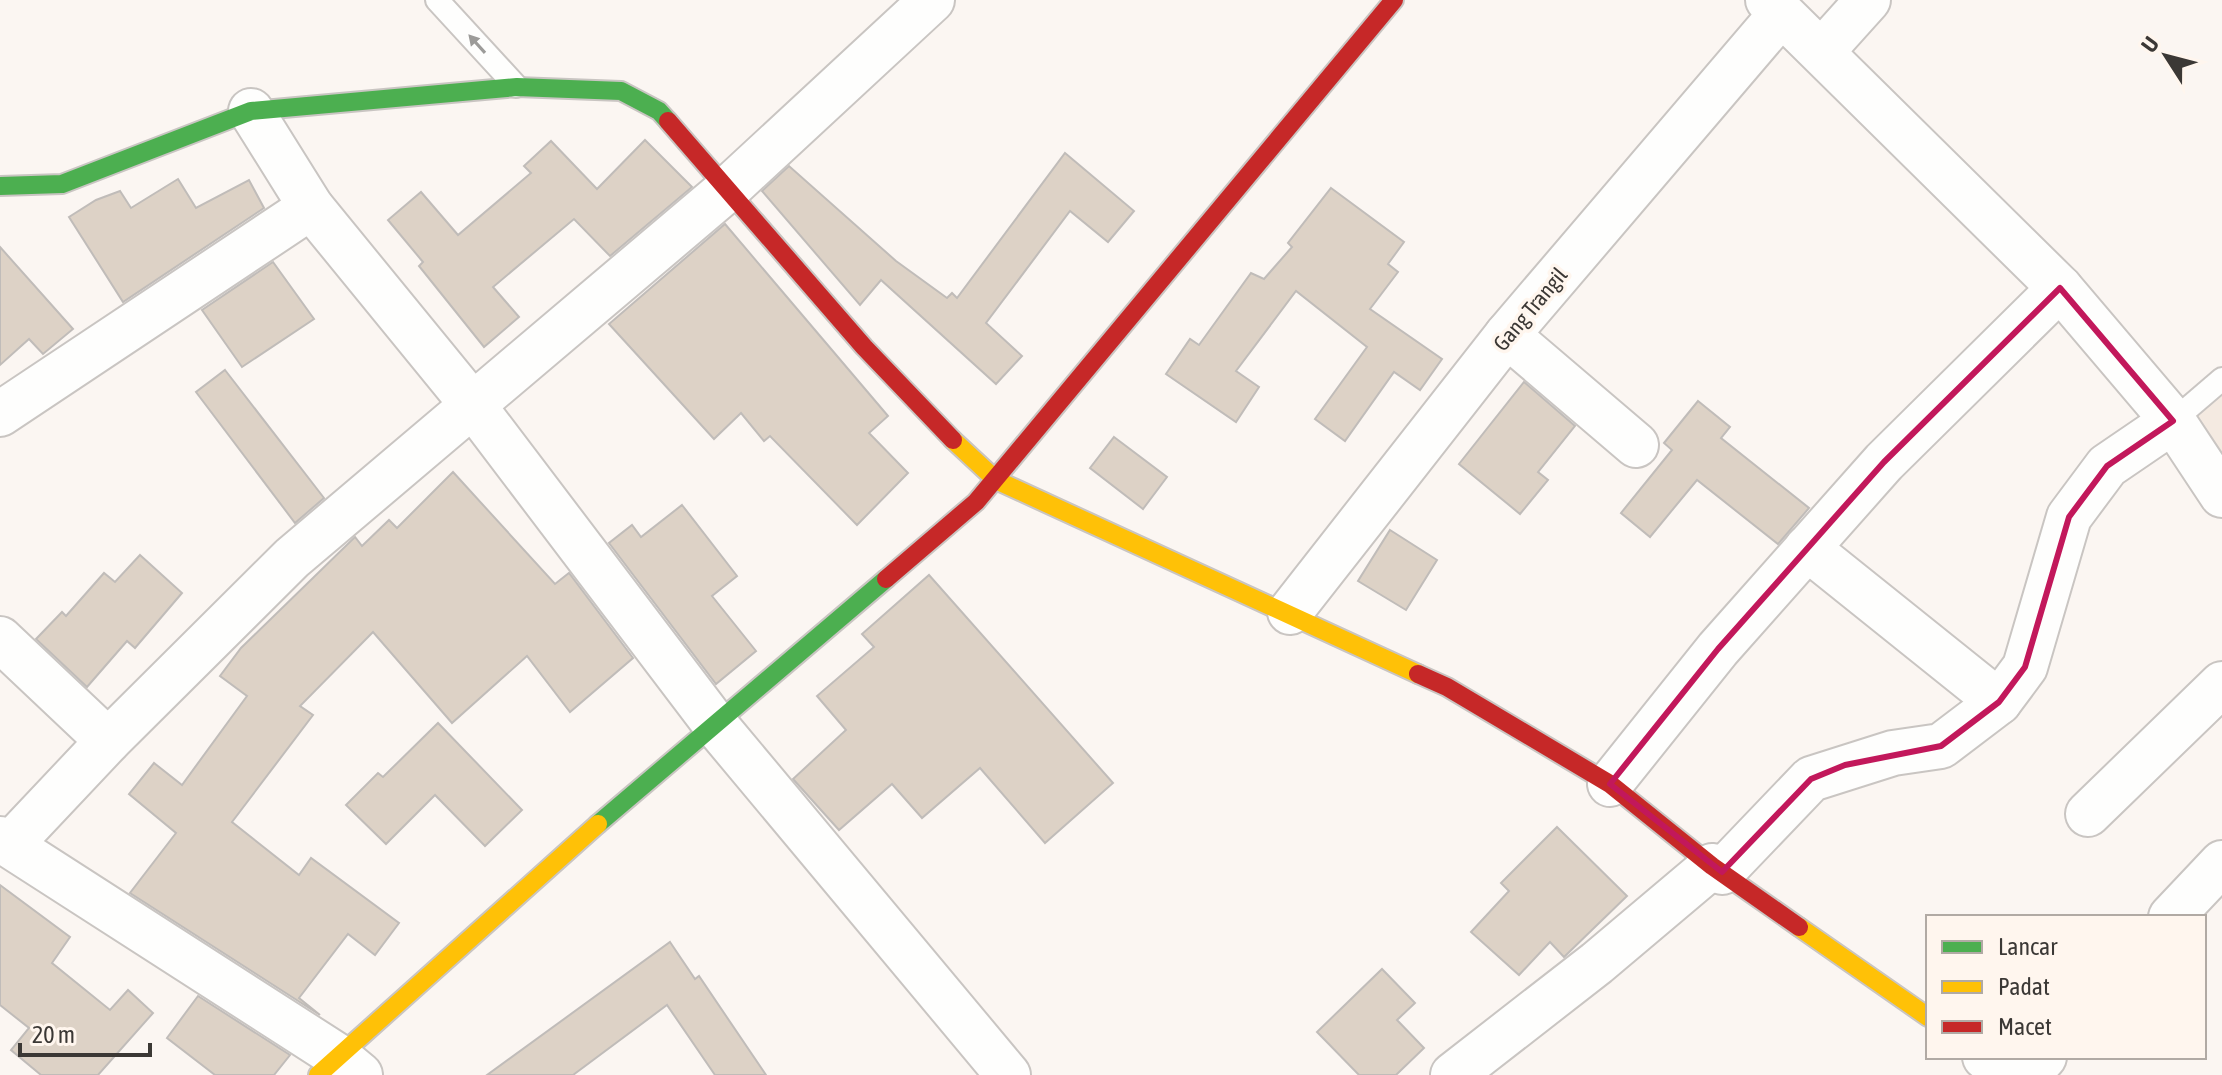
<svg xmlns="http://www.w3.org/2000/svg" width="2222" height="1075" font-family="'Asap Condensed',sans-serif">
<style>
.built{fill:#f4eae1}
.building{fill:#ddd2c6;stroke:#c0bcb9;stroke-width:2}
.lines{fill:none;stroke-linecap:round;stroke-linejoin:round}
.lane-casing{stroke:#c9c5c2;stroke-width:26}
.street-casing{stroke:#c9c5c2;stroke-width:48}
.fast-casing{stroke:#c9c5c2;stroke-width:22}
.slow-casing{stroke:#c9c5c2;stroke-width:22}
.jam-casing{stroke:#c9c5c2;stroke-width:22}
.lane{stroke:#fefefd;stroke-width:22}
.street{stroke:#fefefd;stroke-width:44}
.fast{stroke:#4caf50;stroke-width:18}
.slow{stroke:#ffc107;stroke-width:18}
.jam{stroke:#c62828;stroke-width:18}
.oneway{fill:#9c9b99}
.marked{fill:none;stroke:#c2185b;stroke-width:6;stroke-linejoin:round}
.labels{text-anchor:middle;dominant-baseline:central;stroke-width:7;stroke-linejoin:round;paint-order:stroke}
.street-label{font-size:22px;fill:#3b3835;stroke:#fff6ee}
</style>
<rect width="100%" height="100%" fill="#fbf6f2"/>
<path class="built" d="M2222,390V491L2176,420Z"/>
<g class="building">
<path d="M645,140L692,187L610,256L574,219L493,287L519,317L484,347L419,266L423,262L388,220L421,192L458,235L531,173L524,166L551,141L597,189Z"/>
<path d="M1065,153L1134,211L1108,242L1070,211L986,323L1022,356L996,384L881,280L860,305L762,191L789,166L896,261L947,298L952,293L957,298Z"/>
<path d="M178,179L196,208L249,180L264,208L123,302L69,217L96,200L120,191L131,208Z"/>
<path d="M1331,188L1404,242L1388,264L1398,272L1370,309L1442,359L1420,390L1394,372L1345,441L1315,419L1367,347L1296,291L1236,371L1259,387L1236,422L1166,374L1190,339L1199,345L1251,273L1264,279L1292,247L1288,243Z"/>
<path d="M725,224L888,416L869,433L908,473L857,525L770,436L764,441L741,413L714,439L609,324Z"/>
<path d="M0,247L73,329L43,354L29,339L0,365Z"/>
<path d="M273,262L314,319L242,367L202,310Z"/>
<path d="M225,370L324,498L295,523L196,392Z"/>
<path d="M1524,382L1575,426L1538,472L1548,480L1520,514L1459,464Z"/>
<path d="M1698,401L1730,427L1721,438L1809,508L1778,544L1697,480L1650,537L1621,513L1672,450L1664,443Z"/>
<path d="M1114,437L1167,477L1143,509L1090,468Z"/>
<path d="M453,472L555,584L569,573L633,658L570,712L527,656L452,723L373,632L300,706L313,715L232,822L299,875L311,858L399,923L375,955L348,934L299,998L320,1015L130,893L176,833L129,794L154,763L182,785L247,696L220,676L241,648L355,537L362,546L389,520L397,528Z"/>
<path d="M682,505L737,576L712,596L756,651L716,684L609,543L632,525L641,537Z"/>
<path d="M1390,530L1437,560L1406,610L1358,581Z"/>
<path d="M140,555L182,593L135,648L127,641L87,687L36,639L62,612L66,616L104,573L115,582Z"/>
<path d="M929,575L1113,783L1045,843L980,768L922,818L892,784L839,830L793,779L846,730L817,696L874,647L862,634Z"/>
<path d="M438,723L522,810L485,846L435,795L386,844L346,805L378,773L383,777Z"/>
<path d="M1557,827L1627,896L1564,957L1550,942L1519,975L1471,932L1509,891L1501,883Z"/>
<path d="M0,885L70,937L52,963L110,1010L128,990L153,1013L98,1075H41L11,1050L29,1028L0,1005Z"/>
<path d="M670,942L695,979L699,976L766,1075H715L667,1005L573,1075H487Z"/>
<path d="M1382,969L1415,1003L1397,1020L1424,1048L1396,1075H1359L1317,1032Z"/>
<path d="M198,996L290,1055L274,1075H215L167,1038Z"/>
</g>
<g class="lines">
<g class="lane-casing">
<g id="lane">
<path d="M437,0L516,86"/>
<path d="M2173,421L2222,379"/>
</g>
</g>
<g class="street-casing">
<g id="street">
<path d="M1768,0L2060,288L2173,421L2222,495"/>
<path d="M1823,50L1868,0"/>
<path d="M251,111L311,207L472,404L714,723L1008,1075"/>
<path d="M1507,335L1636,445"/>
<path d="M0,414L311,207"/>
<path d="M1807,548L1999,702L2025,667L2069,517L2107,466L2173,421"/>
<path d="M1290,612L1507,335L1781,14"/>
<path d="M0,639L108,741"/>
<path d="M1610,784L1718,649L1884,462L2060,288"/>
<path d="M2088,814L2222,684"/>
<path d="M0,839L336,1055L360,1075"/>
<path d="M10,845L108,741L292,558L729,188L932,0"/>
<path d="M1722,872L1811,779L1893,753L1941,746L1999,702"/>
<path d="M2171,917L2222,863"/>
<path d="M1985,1057L2011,1075"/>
<path d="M1453,1075L1597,963L1712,866"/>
<path d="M2027,1075L2044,1057"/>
</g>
</g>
<g class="fast-casing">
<g id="fast">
<path d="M0,186L62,184L251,111L517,87L621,91L659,111L668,121"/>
<path d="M598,824L886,579"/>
</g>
</g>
<g class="slow-casing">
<g id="slow">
<path d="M953,440L996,480L1418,674"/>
<path d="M1799,927L1928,1017"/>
<path d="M318,1075L598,824"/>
</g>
</g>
<g class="jam-casing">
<g id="jam">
<path d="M668,121L864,347L953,440"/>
<path d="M886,579L976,502L1394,0"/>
<path d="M1418,674L1447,687L1610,784L1712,866L1799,927"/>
</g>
</g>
<use href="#lane" class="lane"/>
<use href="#street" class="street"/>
<use href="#fast" class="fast"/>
<use href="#slow" class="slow"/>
<use href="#jam" class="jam"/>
</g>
<defs><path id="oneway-solid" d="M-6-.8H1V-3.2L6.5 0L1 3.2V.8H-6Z" transform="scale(2)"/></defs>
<use class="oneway" href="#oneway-solid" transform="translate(477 44) rotate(-132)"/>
<path class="marked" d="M2060,288L2173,421L2107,466L2069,517L2025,667L1999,702L1941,746L1845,765L1811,779L1722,872L1610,784L1718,649L1884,462Z"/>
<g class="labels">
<g class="street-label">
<text transform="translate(1530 309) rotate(-50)">Gang Trangil</text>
</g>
</g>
<rect x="1926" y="915" width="280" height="144" fill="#fff6ee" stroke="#b1aaa4" stroke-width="2"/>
<rect x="1942" y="941" width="40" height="12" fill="#4caf50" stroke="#b1aaa4" stroke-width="2"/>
<text x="1998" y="955" font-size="24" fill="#3b3835">Lancar</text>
<rect x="1942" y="981" width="40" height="12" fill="#ffc107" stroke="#b1aaa4" stroke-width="2"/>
<text x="1998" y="995" font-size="24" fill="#3b3835">Padat</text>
<rect x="1942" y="1021" width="40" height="12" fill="#c62828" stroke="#b1aaa4" stroke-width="2"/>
<text x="1998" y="1035" font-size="24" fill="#3b3835">Macet</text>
<g transform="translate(2166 56) rotate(306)" stroke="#fff6ee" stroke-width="6" paint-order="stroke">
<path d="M0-6L14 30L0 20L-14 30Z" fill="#3b3835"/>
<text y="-12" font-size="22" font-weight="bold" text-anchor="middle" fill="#3b3835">U</text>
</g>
<path d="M20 1043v12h130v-12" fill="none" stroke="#3b3835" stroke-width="4"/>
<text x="32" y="1043" font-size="24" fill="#3b3835" stroke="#fff6ee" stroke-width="6" paint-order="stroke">20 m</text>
</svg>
